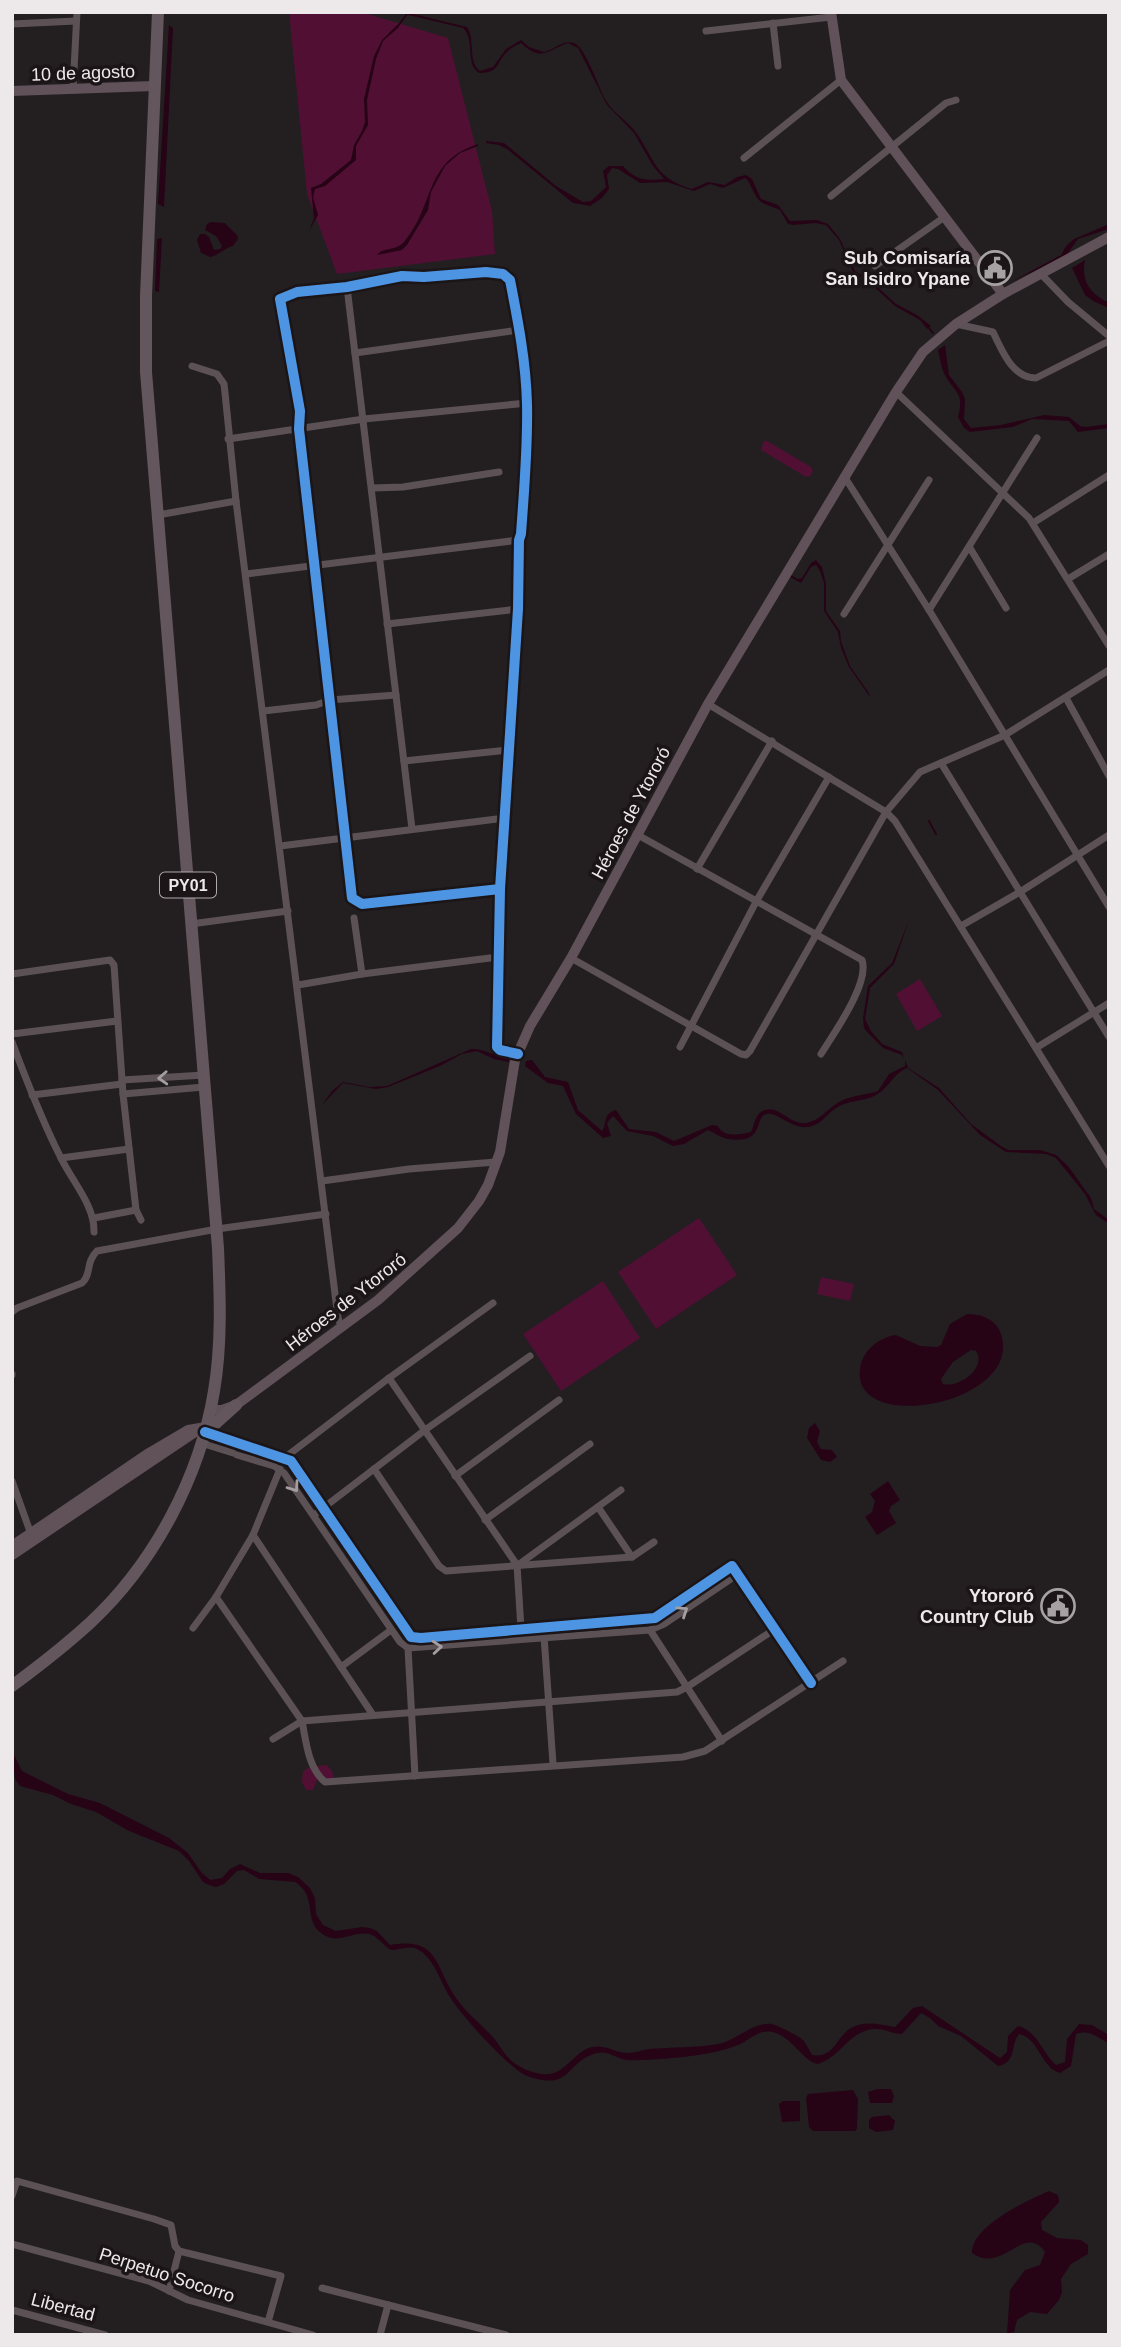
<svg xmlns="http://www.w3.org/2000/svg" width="1121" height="2347" font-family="Helvetica,sans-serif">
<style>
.green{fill:#510f34}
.water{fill:#270316;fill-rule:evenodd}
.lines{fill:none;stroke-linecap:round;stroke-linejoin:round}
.stream{stroke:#270316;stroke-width:2}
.street{stroke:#5c5256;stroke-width:7}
.secondary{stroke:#605258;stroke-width:10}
.highway{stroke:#64565d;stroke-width:12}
.cycleway-casing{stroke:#1b1517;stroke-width:15}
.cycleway{stroke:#4d94e3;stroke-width:10}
.oneway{stroke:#a49ea0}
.labels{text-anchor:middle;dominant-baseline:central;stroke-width:7;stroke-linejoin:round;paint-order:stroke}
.shield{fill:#1b1517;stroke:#aea9ab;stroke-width:2}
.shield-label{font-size:16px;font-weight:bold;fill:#ede9ea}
.street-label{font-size:18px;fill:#ede9ea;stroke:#1b1517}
.poi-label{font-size:18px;font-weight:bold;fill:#ede9ea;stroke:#1b1517;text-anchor:end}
</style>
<rect width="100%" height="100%" fill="#231f21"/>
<g class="green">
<path d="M289,12H361L448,38L492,211L495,254L337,274L307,194Z"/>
<path d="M764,441H767L811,467L813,471L810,476L806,477L761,450Z"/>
<path d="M920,979L942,1016L917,1031L896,994Z"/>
<path d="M699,1218L737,1275L656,1329L618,1272Z"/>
<path d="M821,1277L854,1284L850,1301L817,1294Z"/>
<path d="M603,1281L640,1338L561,1391L523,1334Z"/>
<path d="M327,1765L332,1771L334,1779L318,1778L313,1790H306L302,1782L303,1771L310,1767Z"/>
</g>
<g class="water">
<path d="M396,12H405L467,27C476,40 467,61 480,71L493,67L506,49L521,40L529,47L544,52C554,50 563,39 574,43C586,48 598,86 605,99C611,111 625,119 634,130C656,159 652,177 692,189L708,182L725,185L737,177L746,175L752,179L761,199L778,205L790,221L817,220L828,224L840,239L855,271L871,281L896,304L917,315L931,326L927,329L920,320L895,306L870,283L853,272L839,240L826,225L815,223L793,225L788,224L780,210C773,206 764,206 758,199C752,192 752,184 745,178L723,188L710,184L694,191L667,182L640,183L618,169L612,168L607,175L609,189L602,198L590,206L573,203L507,149L499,145L486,143V141L504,143L556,186L583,202L591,201L606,187L603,171L609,166H623C635,180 646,181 664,179L653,166L634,133L607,105L578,48L568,43C547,50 542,63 521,43C517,45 509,49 506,53C496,63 500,73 479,73C464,62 476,41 463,28Z"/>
<path d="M169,25L173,28L164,207L158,204Z"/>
<path d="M397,25L399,27L383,41L376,59L367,100L368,125L356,146V160L325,186L315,189L313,197L318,215L309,231L314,218L311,188L321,184L351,160L354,145L362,131L365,122L364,99L374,56L382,40Z"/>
<path d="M478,144V146L460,153L445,166L431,192L428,210L407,245L402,250L377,255C383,247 396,251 404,242C436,204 423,162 478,144Z"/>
<path d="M211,222L225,223L237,235L238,239L233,246C224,248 220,255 210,257L201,253L197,240L200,234H205L209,237L214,250L220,249L222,246L216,236L205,230L207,224Z"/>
<path d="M1109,224V229L1078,239L1066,256L1011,282L1061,255L1066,246L1074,239Z"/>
<path d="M162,238L159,292L155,291L157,239Z"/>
<path d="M1085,260C1081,282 1090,293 1109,303V308L1093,301L1085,295L1072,268Z"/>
<path d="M945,345L949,375L962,392L965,399L964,419L971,428L1001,425L1044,415L1069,417L1080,426L1086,427L1109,424V428L1078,432L1069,421L1032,419L1013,427L970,432L964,428L958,417C964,393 957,395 946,377C941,368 940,359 938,350Z"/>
<path d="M816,560L822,567L826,584V611L840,631L841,641L850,666L869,693L870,697L849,667L841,648L838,632L824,611V583L820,571L816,565L811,567L801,583L790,577L791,575L798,579L802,578L811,563Z"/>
<path d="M909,920L894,964L870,988L865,1019L871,1031L882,1044L902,1052L908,1068L939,1088L971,1124L1001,1146L1008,1150H1040L1056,1155L1068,1166L1091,1198L1094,1209L1109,1220V1224L1096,1215L1085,1194L1056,1158L1046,1154L1006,1152L980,1135L938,1090L907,1068C892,1075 891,1085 879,1093C868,1102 851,1099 838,1107C827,1113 821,1126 807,1127C791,1129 778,1112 767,1114C753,1116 767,1145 728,1139C721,1138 715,1133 708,1130L684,1144L673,1146L653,1136L627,1131L613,1116L607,1123L611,1136L603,1138L576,1114L563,1086L548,1083L525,1066L526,1061L532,1060L545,1077L568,1082L578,1110L602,1131C608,1122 602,1114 616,1110L629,1129L656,1132L674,1141L712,1125C723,1127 714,1124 722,1131C729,1137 743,1134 751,1132C755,1124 755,1113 765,1110C779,1105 789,1124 805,1123C819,1122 829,1107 841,1101C853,1095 866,1095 878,1091L889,1074L905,1066V1059L902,1055L883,1048L867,1032L864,1028L863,1018L868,986L892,963Z"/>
<path d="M471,1049C485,1048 495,1058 510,1057L509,1062L494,1059L477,1051L462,1054L440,1066L388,1087L376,1089L343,1083L321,1106L333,1090L343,1082L369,1087L387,1086Z"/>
<path d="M967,1314C981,1314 996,1319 1001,1334C1024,1404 851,1436 860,1369C862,1351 879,1337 896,1335L920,1346L937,1347L941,1345L950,1324ZM971,1350L976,1351C987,1368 959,1388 943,1384L941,1379L953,1362Z"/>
<path d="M815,1423L820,1431L817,1442L821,1449L832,1450L837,1457L830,1462L821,1460L807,1438L809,1428Z"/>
<path d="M888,1481L900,1500L891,1506L889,1511L896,1523L877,1535L865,1517L872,1512L875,1501L870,1494Z"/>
<path d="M12,1751L22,1771L68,1794L100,1803L169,1838L188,1853L201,1872L210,1880L222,1878L230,1869L240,1864L260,1873H288L298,1877L310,1888L315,1898L316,1914L323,1925L336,1931L362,1927L370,1928L377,1931L390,1945C440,1936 435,1968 456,1998C466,2013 481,2024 493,2037C500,2045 504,2055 513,2062C521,2068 532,2073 542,2074C565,2077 572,2052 592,2047C606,2044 615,2053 628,2053C635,2053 642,2050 649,2049C672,2047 695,2048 718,2044C739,2040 750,2022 772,2024C777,2025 801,2037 804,2041C807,2045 809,2050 812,2055C834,2059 836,2037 851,2028C866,2020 880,2025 895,2027L913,2008L922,2006L1000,2058L1007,2052L1008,2036L1018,2026C1038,2031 1042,2053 1056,2065L1065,2062L1067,2039L1079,2024L1092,2025L1109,2035V2043C1097,2038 1090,2029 1076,2034L1071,2066L1060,2073C1041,2068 1039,2038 1019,2034C1010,2045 1017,2063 998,2066L961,2036L938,2026L930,2018L921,2013L902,2034C892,2034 884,2028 874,2029C849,2031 841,2057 818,2064C803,2062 791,2035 772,2032C758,2029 749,2041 738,2045C724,2051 706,2054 691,2056C677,2058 641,2061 627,2060C617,2059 608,2050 597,2053C564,2062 573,2092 527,2076C509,2069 456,2010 447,1992C439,1978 433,1957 417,1949C408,1945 400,1950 391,1950C383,1946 378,1936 369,1934C352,1931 337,1946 321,1933C303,1920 318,1896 295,1882L259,1879L244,1870L237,1871L224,1884L216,1887L209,1885L203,1882L189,1861L179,1851L129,1831L96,1812L71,1804L53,1795L20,1786L15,1779Z"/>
<path d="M877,2089H891L894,2096L892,2103H870L868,2092Z"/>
<path d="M853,2090L858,2099L857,2129L855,2131H813L809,2127L806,2098L808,2094Z"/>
<path d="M783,2101H800V2121L782,2122L779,2104Z"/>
<path d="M889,2115L895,2121L893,2130L876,2132L869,2128V2120L872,2117Z"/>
<path d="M1049,2191L1058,2195L1059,2202L1041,2222L1042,2230L1057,2238L1081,2240L1088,2245V2254L1071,2264L1061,2279L1062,2292L1059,2300L1047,2314L1030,2312L1017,2320L1014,2332L1007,2334L1010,2290L1025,2270L1040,2265L1045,2252C1024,2222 1002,2275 972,2253C971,2226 1028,2200 1049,2191Z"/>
</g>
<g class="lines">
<g class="stream">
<path d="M398,26L407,14"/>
<path d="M929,328L933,333"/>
<path d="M929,821L936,834"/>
</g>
<g class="street">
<path d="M773,23L778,66"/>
<path d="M12,24L76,21"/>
<path d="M706,31L831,17"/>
<path d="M73,89L77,12"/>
<path d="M744,158L841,80"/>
<path d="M831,196L946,103L956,100"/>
<path d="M875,266L943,218"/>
<path d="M1042,275L1068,302L1109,336"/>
<path d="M347,287L412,829"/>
<path d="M956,324L993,332C1002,350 1012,378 1036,378L1109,341"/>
<path d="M355,353L519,330"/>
<path d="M192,366L217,374L224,384L225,393L236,501L338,1318L342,1328"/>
<path d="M896,392L1029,518L1109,646"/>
<path d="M228,439L364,419L527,403"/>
<path d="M844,476L929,610L1109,907"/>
<path d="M373,488L403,487L499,472"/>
<path d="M158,515L236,501"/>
<path d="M1033,523L1109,475"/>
<path d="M970,548L1006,608"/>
<path d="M246,574L519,540"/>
<path d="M1068,579L1109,554"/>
<path d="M929,610L1037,438"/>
<path d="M844,614L929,480"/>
<path d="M387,624L518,609"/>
<path d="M1066,698L1109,776"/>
<path d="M708,704L886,812L895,821L1109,1166"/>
<path d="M263,711L316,705L330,700L396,695"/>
<path d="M404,761L508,750"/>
<path d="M941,763L1109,1037"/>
<path d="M636,834L862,960C870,983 834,1033 821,1054"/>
<path d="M280,846L505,818"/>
<path d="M697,869L772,741"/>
<path d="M500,889L362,904L352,898L299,429L300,411L280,299L297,292L347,287L402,276L424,277L486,272L503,274L510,280C518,321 526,362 527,404C528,447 524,491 521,534L519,540L518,609L500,889L497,1047L500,1050L518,1054"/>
<path d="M354,918L362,974"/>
<path d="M191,924L288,911"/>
<path d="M961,926L1020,892L1109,835"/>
<path d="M571,958L741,1054L746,1055L750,1051L886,812L920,772L1005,735L1109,670"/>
<path d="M12,974L110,960L114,965L123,1094L136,1210L141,1220"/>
<path d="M298,985L362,974L498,957"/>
<path d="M12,1034L117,1021"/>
<path d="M12,1042C27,1082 42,1121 61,1158C72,1181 95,1206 94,1232"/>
<path d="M680,1047L757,900L829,777"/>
<path d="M1036,1048L1109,1003"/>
<path d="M122,1080L204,1075"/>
<path d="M123,1094L204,1087"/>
<path d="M32,1095L122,1084"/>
<path d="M61,1158L129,1149"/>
<path d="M322,1181L409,1169L496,1162"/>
<path d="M94,1218L136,1210"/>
<path d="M12,1312L17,1308L82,1283C92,1274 85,1263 97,1251L217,1229L326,1214"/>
<path d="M12,1374V1375"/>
<path d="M389,1378L517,1565L521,1629"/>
<path d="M205,1432L236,1443"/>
<path d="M201,1443L233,1453"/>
<path d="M240,1444L284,1458L295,1466L411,1637L421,1638L655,1618L732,1566L811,1683"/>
<path d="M237,1455L274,1466L284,1473L400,1642L408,1648L650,1630L664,1624L738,1574"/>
<path d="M283,1459L389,1378L493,1303"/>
<path d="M374,1469L439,1566L446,1571L632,1557L654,1542"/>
<path d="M455,1476L559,1400"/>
<path d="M12,1481L32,1537"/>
<path d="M598,1507L632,1557"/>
<path d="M314,1515L425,1430L530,1356"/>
<path d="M485,1520L590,1444"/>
<path d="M253,1535L373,1715"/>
<path d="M518,1565L621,1490"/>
<path d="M216,1597L302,1721L677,1692L687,1687L775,1629"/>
<path d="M193,1628L216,1597L253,1535L280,1469"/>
<path d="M650,1630L722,1741"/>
<path d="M544,1636L553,1764"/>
<path d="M408,1648L415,1776"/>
<path d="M341,1667L391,1630"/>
<path d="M273,1739L302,1721C306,1741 308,1768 325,1782L683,1757L705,1751L843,1661"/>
<path d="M12,2196L17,2181L154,2219L171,2225L175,2246L179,2251L281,2276L268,2322"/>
<path d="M12,2244L149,2281L188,2300L313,2335"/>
<path d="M322,2288L506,2335"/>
<path d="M169,2291L179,2251"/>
<path d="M12,2310L105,2335"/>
<path d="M380,2335L388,2305"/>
</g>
<g class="secondary">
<path d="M831,12L841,80L1003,294"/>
<path d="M12,91L154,86"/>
<path d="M211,1410H222L236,1405L378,1300L458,1228L479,1201L488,1185L500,1152L515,1060L530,1026L571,958L708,704L896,392L923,352L956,324L1003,294L1109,237"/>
<path d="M12,1546L149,1453L188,1430L206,1427"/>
<path d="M12,1555L198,1430"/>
</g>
<g class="highway">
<path d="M206,1427L216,1423L236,1405"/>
<path d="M12,1686C39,1666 66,1645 91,1622C154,1563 200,1477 214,1391C222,1344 220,1296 218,1248L146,372V296L158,12"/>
</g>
<g class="cycleway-casing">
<g id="cycleway">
<path d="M500,889L362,904L352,898L299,429L300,411L280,299L297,292L347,287L402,276L424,277L486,272L503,274L510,280C518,321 526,362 527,404C528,447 524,491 521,534L519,540L518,609L500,889L497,1047L500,1050L518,1054"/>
<path d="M205,1432L291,1461L411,1637L421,1638L655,1618L732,1566L811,1683"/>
</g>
</g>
<use href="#cycleway" class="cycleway"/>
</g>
<defs><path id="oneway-chevron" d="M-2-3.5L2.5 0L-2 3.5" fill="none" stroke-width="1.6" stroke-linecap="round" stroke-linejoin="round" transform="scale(1.75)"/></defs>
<g class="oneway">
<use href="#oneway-chevron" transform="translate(163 1078) rotate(177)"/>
<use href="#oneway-chevron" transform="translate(294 1487) rotate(55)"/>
<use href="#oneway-chevron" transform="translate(683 1611) rotate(-34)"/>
<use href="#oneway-chevron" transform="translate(437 1647) rotate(-5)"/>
</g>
<defs>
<g id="civic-ring" transform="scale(1.75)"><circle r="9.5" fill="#1b1517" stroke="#a6a2a4" stroke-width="1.5"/><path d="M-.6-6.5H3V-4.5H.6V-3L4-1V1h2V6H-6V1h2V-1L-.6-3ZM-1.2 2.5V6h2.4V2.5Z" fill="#a6a2a4"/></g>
</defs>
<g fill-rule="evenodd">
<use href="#civic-ring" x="995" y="268"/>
<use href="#civic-ring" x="1058" y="1606"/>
</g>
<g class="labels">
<rect class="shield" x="160" y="872.5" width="56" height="25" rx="5"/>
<g class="shield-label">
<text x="188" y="885">PY01</text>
</g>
<g class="street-label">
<text transform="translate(83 73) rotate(-2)">10 de agosto</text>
<text transform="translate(631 813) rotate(-62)">Héroes de Ytororó</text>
<text transform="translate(346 1302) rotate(-38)">Héroes de Ytororó</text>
<text transform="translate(167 2275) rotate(18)">Perpetuo Socorro</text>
<text transform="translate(63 2307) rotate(15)">Libertad</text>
</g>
<g class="poi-label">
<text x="970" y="258">Sub Comisaría<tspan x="970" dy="21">San Isidro Ypane</tspan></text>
<text x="1034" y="1596">Ytororó<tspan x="1034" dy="21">Country Club</tspan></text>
</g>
</g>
<rect width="1121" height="2347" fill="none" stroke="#ede9ea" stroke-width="28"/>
</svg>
